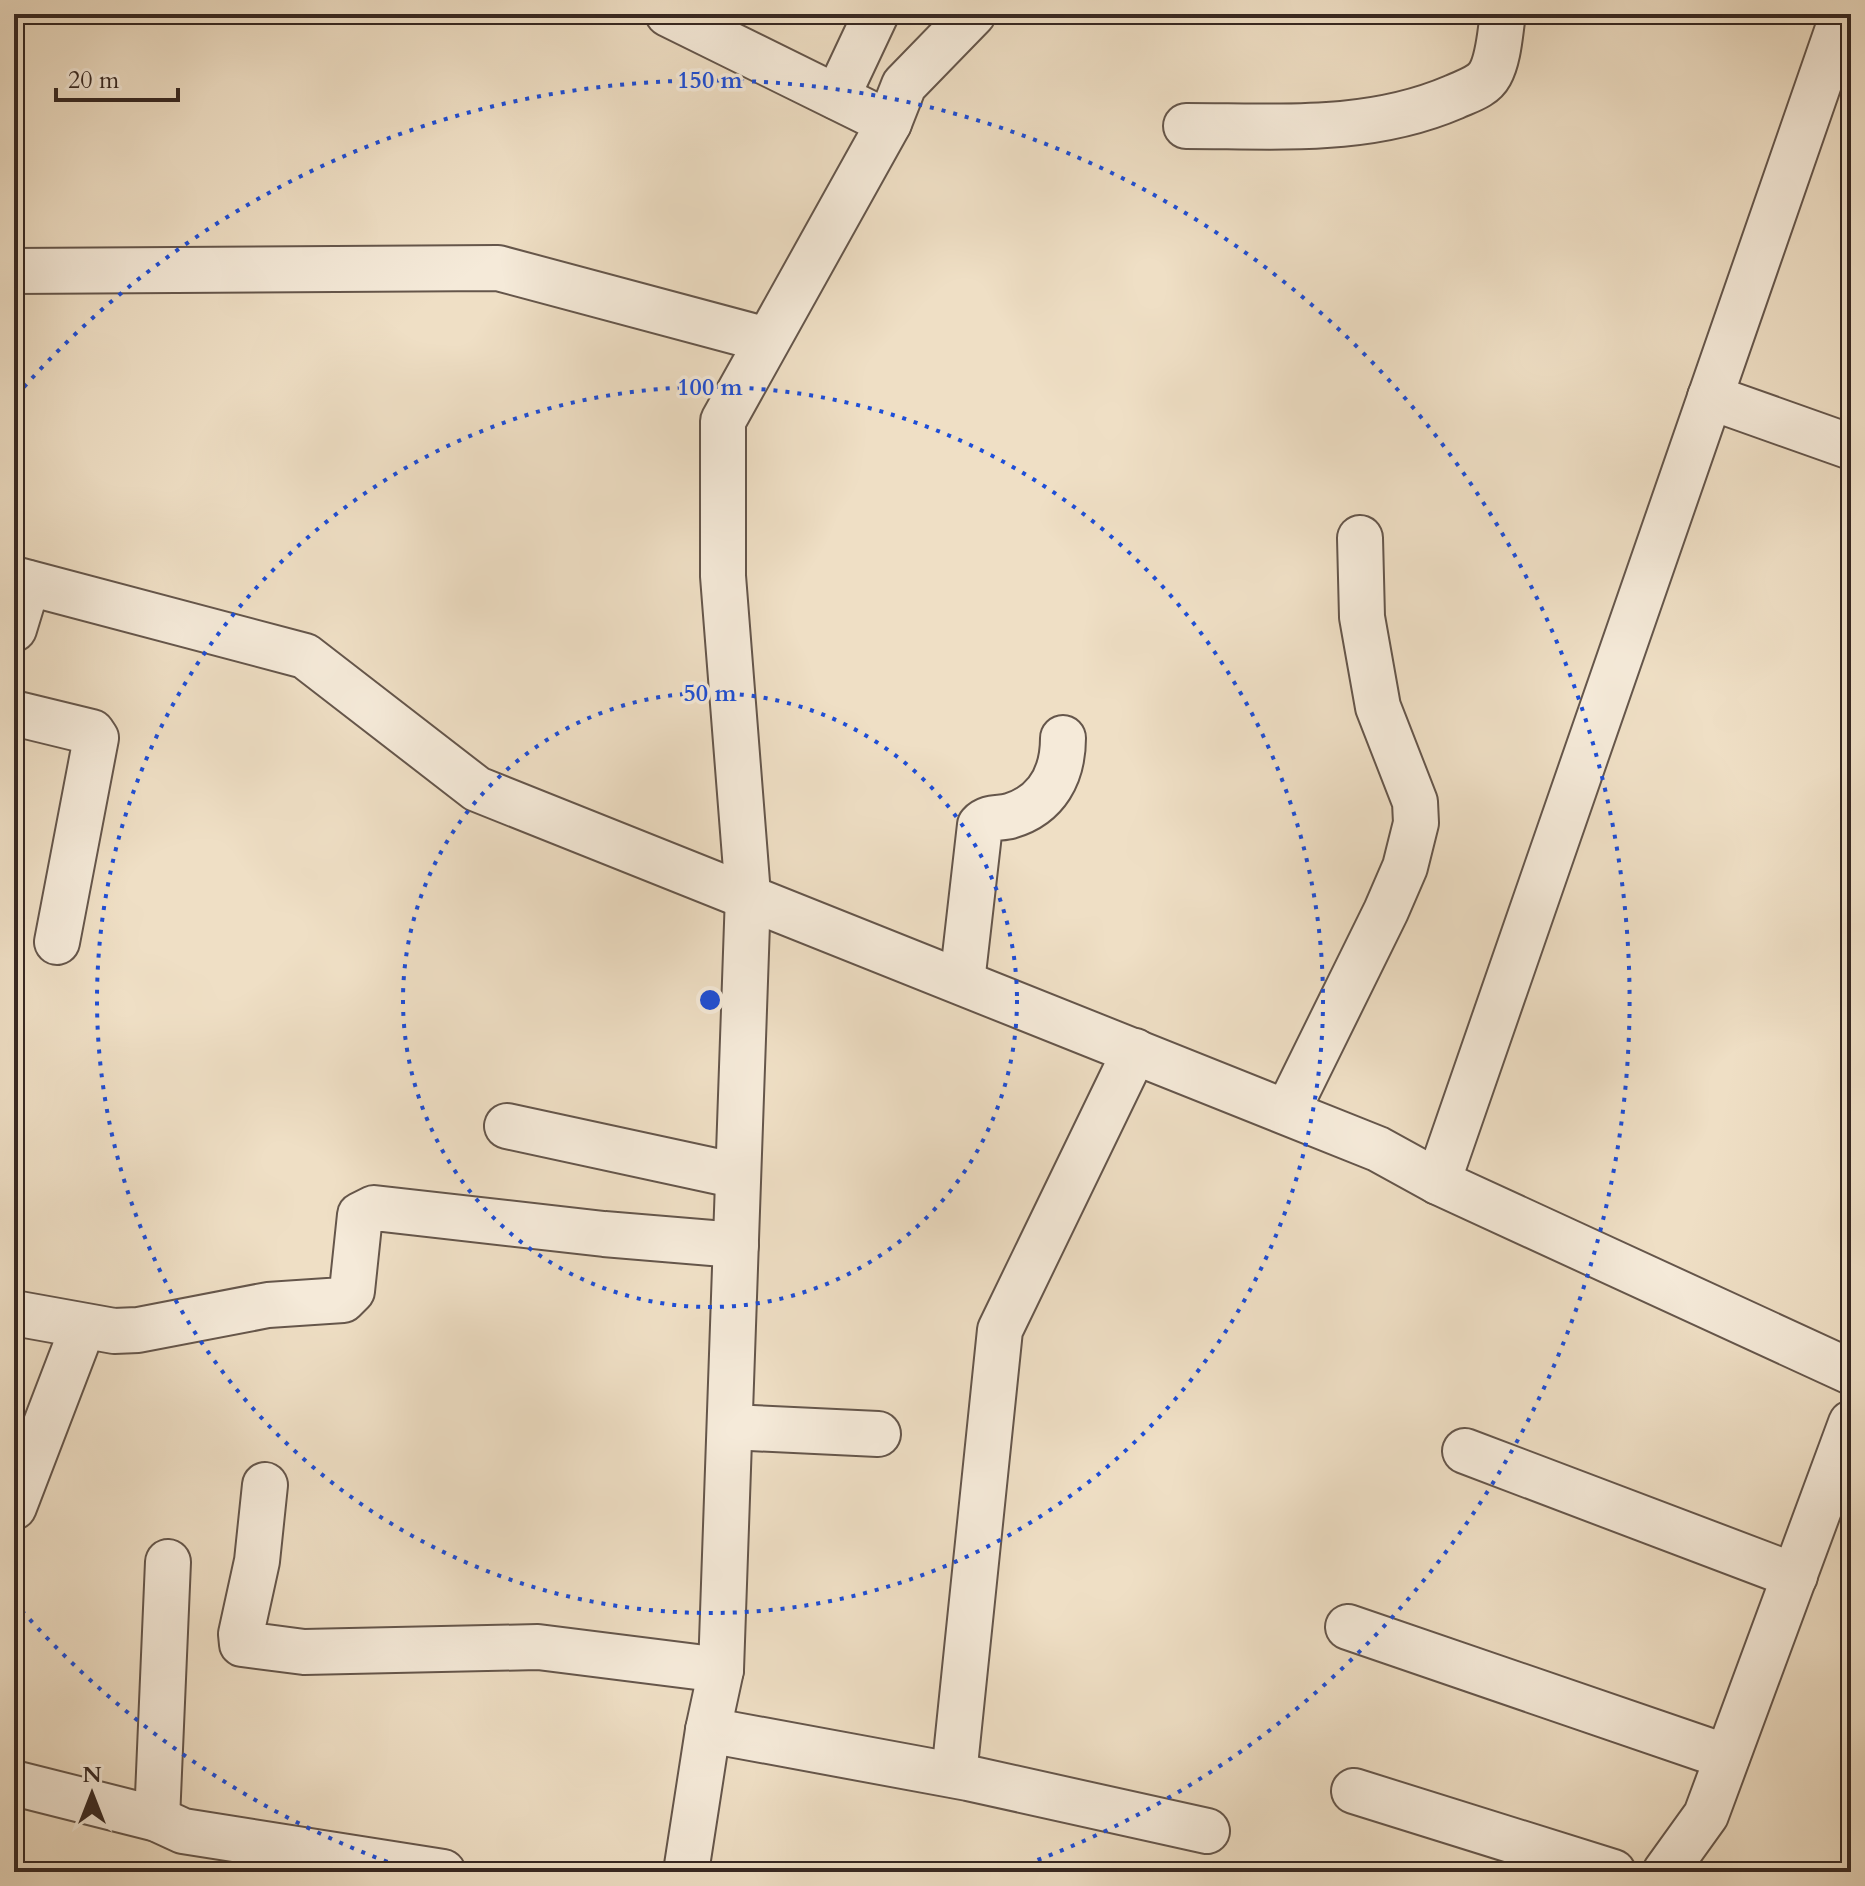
<svg xmlns="http://www.w3.org/2000/svg" width="1865" height="1886" font-family="Cardo,serif">
<style>
.lines{fill:none;stroke-linecap:round;stroke-linejoin:round}
.minor-casing{stroke:#65564b;stroke-width:48}
.minor{stroke:#f5ead9;stroke-width:44}
.ring{fill:none;stroke:#1d4ed8;stroke-width:4;stroke-dasharray:4 8}
.centre{fill:#1d4ed8;stroke:#f5ead9;stroke-width:4}
.ring-label{font-size:24px;text-anchor:middle;font-weight:bold;fill:#1d4ed8;stroke:#f5ead9;stroke-width:7;stroke-linejoin:round;paint-order:stroke}
</style>
<rect width="100%" height="100%" fill="#efdfc5"/>
<filter id="stains"><feTurbulence type="fractalNoise" baseFrequency=".0025" numOctaves="4"/><feColorMatrix values="0 0 0 0 .2 0 0 0 0 .09 0 0 0 0 .02 0 0 0 .5 -.17"/></filter>
<radialGradient id="worn" r=".72"><stop offset=".6" stop-color="#630" stop-opacity="0"/><stop offset="1" stop-color="#630" stop-opacity=".3"/></radialGradient>
<g class="lines">
<g class="minor-casing">
<g id="minor">
<path d="M668,14L889,123"/>
<path d="M837,97L876,14"/>
<path d="M1186,126C1277,126 1368,134 1454,97C1467,91 1483,87 1490,74C1499,58 1500,32 1503,14"/>
<path d="M14,271L498,268L767,340"/>
<path d="M1710,397L1851,447"/>
<path d="M14,579L305,656L477,789L1378,1149L1438,1182L1851,1372"/>
<path d="M14,629L28,583"/>
<path d="M14,713L92,732L96,738L57,942"/>
<path d="M962,982L980,825C988,816 999,819 1010,816C1047,805 1063,775 1063,738"/>
<path d="M1287,1112L1386,911L1405,867L1416,823L1415,802L1378,707L1362,617L1360,538"/>
<path d="M507,1126L738,1176"/>
<path d="M1438,1182L1843,14"/>
<path d="M14,1313L114,1331L138,1330L268,1305L343,1300L352,1291L360,1215L374,1208L604,1234L736,1245"/>
<path d="M730,1427L878,1434"/>
<path d="M1465,1451L1795,1576"/>
<path d="M265,1485L257,1561L241,1634L242,1644L304,1652L538,1647L721,1670"/>
<path d="M14,1507L83,1327"/>
<path d="M1348,1627L1727,1757"/>
<path d="M708,1730L968,1778L1207,1831"/>
<path d="M954,1775L1000,1330L1135,1051"/>
<path d="M14,1783L157,1819L183,1831L443,1872"/>
<path d="M1354,1791L1613,1872"/>
<path d="M157,1819L168,1562"/>
<path d="M686,1872L708,1730L721,1670L748,895L723,576V421L889,123L904,85L973,14"/>
<path d="M1665,1872L1706,1815L1851,1423"/>
</g>
</g>
<use href="#minor" class="minor"/>
</g>
<g class="ring">
<circle cx="710" cy="1000" r="307"/>
<circle cx="710" cy="1000" r="613"/>
<path d="M410 1870A920 920 0 0 1 16 1604M16 396A920 920 0 1 1 1010 1870"/>
</g>
<circle cx="710" cy="1000" r="12" class="centre"/>
<g class="ring-label">
<text x="710" y="88">150 m</text>
<text x="710" y="395">100 m</text>
<text x="710" y="701">50 m</text>
</g>
<rect width="1865" height="1886" fill="none" stroke="#efdfc5" stroke-width="48"/>
<rect x="16" y="16" width="1833" height="1854" fill="none" stroke="#372822" stroke-width="4"/>
<rect x="24" y="24" width="1817" height="1838" fill="none" stroke="#372822" stroke-width="2"/>
<g transform="translate(92 1794)" stroke="#f5ead9" stroke-width="6" paint-order="stroke">
<path d="M0-6L14 30L0 20L-14 30Z" fill="#372822"/>
<text y="-12" font-size="22" font-weight="bold" text-anchor="middle" fill="#372822">N</text>
</g>
<path d="M56 88v12h122v-12" fill="none" stroke="#372822" stroke-width="4"/>
<text x="68" y="88" font-size="24" fill="#372822" stroke="#f5ead9" stroke-width="6" paint-order="stroke">20 m</text>
<rect width="100%" height="100%" filter="url(#stains)"/>
<rect width="100%" height="100%" fill="url(#worn)"/>
</svg>
